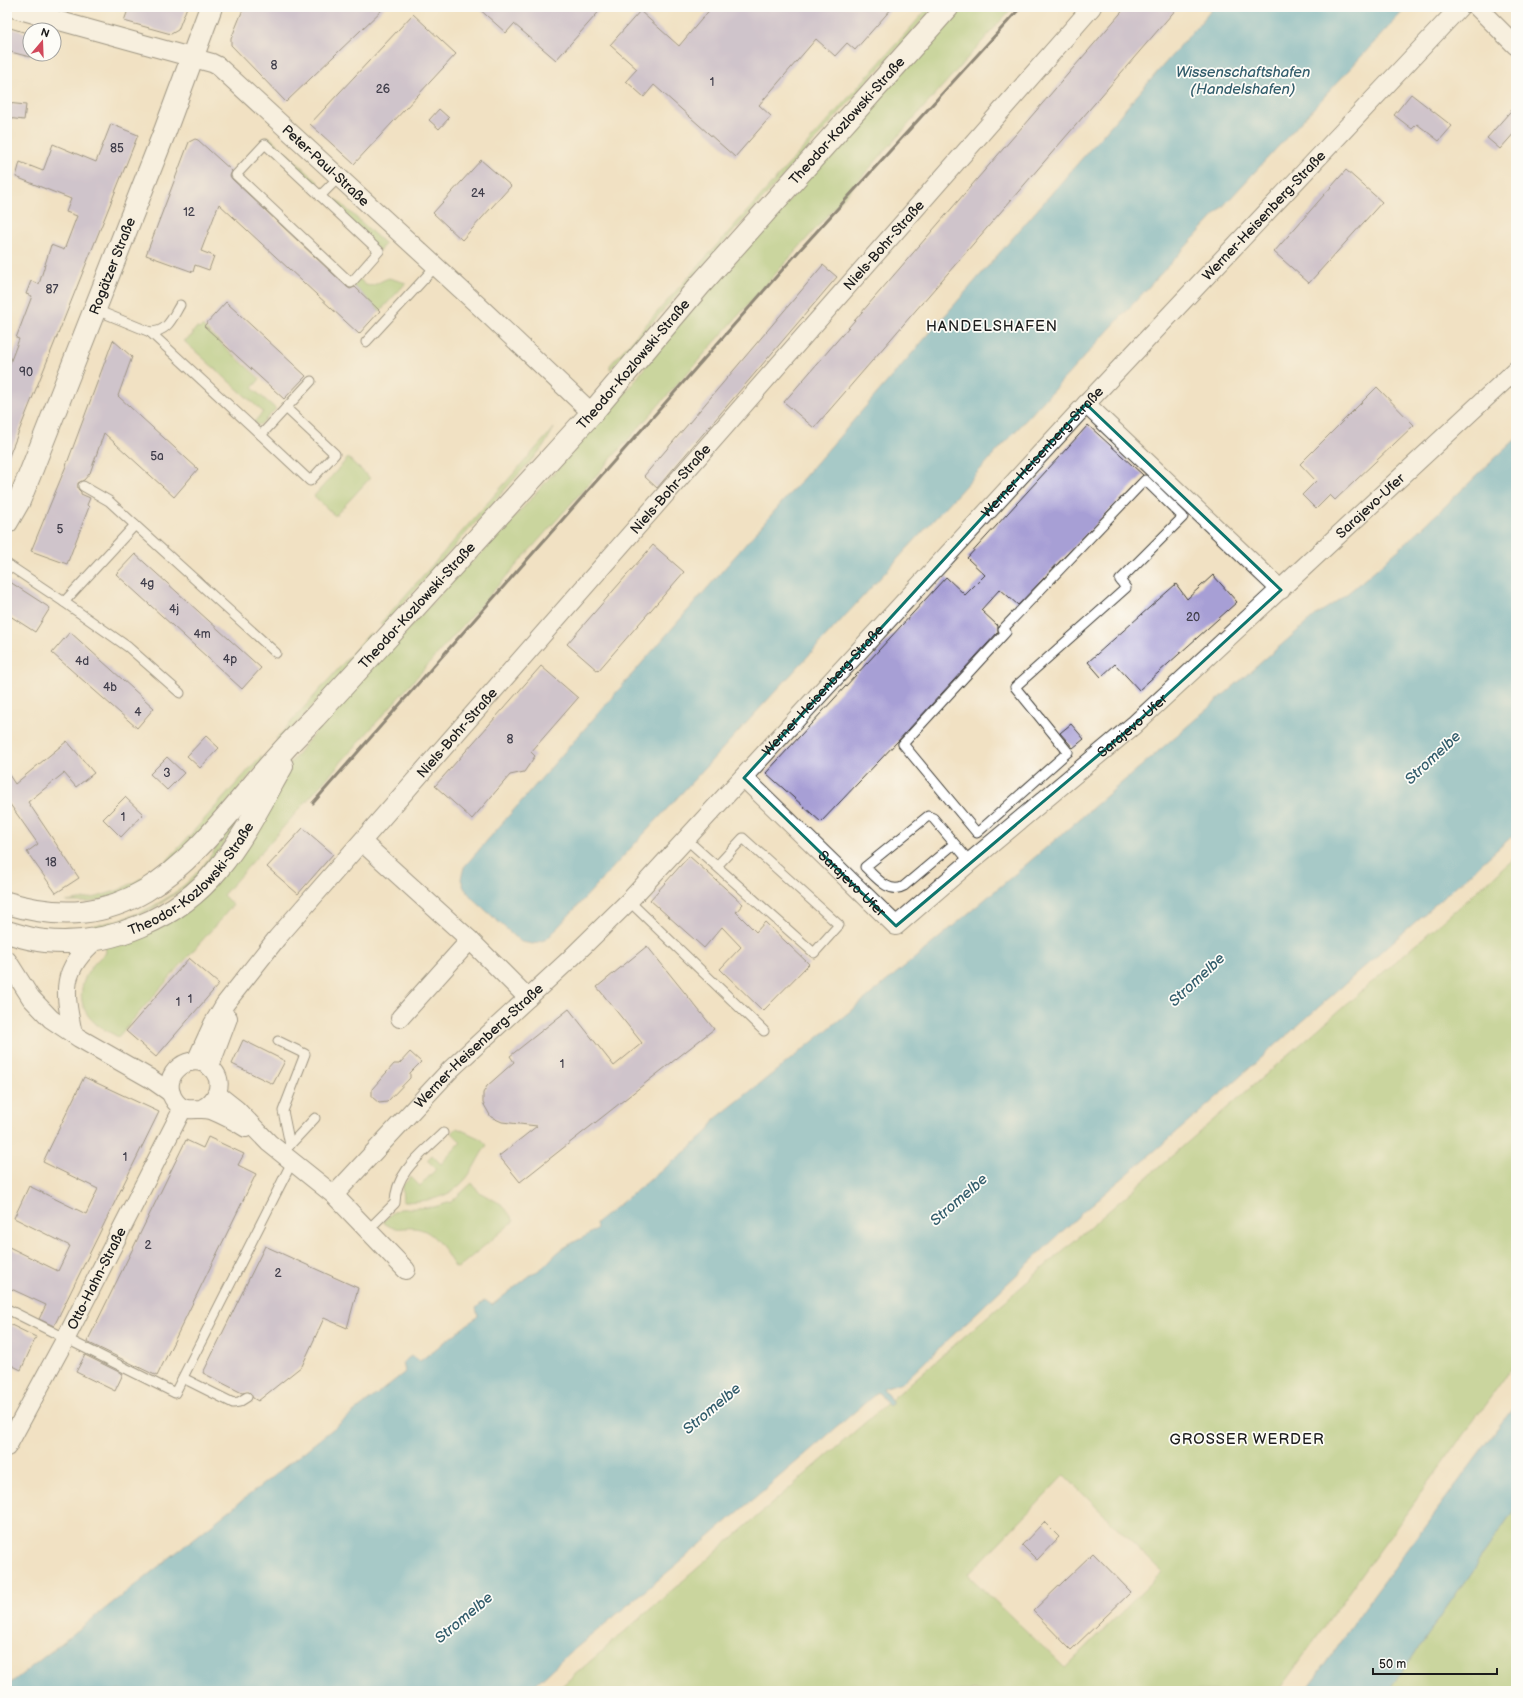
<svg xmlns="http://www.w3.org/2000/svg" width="1523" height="1698" font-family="'Balsamiq Sans',sans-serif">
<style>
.green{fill:#9cc672;stroke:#5c7147;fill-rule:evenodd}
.water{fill:#4faccd;stroke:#366474}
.building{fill:#a79fd5}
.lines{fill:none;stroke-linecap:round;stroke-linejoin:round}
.lane-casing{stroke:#3c3a35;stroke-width:11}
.street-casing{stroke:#3c3a35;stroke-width:20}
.secondary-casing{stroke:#3c3a35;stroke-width:24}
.lane{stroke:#fff;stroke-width:9}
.street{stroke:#fff;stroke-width:18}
.secondary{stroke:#fff;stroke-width:22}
.rail{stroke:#1c1c1c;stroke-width:3}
.marked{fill:none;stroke:#0f766e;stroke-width:3;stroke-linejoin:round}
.labels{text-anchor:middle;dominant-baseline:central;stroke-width:3.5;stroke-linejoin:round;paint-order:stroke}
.number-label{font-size:12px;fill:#3f3d4a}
.street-label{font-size:14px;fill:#1c1c1c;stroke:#fdfcf7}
.water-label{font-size:15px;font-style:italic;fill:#335d6c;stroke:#fdfcf7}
.neighbourhood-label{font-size:15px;letter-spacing:1px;fill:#1c1c1c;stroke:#fdfcf7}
</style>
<rect width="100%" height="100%" fill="#fdfcf7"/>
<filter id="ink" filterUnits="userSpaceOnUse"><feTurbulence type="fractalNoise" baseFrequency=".025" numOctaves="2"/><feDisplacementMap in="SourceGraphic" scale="8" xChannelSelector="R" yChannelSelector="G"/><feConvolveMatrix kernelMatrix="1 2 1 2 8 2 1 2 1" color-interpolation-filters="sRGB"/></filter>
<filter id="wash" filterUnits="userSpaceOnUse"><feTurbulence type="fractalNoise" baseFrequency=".012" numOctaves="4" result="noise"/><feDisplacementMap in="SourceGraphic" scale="16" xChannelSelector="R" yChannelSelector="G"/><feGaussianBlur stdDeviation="0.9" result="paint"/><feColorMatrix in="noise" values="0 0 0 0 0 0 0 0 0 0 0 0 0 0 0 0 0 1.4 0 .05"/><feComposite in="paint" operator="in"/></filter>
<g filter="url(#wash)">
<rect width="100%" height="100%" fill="#f1e1c3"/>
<g class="green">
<path d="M929,7H934L610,370V365Z"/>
<path d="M960,7H1013L223,895L233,905L118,1037C111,1033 103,1029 96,1024C70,1002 82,970 106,953L105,946L161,926L323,722L458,575L486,549L537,492L631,386L663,343Z"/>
<path d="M268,136L318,182L315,185L265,144L234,173Z"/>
<path d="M336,199L385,244L379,251L334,205Z"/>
<path d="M389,278L406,283L380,311L351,283L360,279C369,293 378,281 389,278Z"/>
<path d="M202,326L260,379L252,388L276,409L261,424L258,425L254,422L263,412L184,341L194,334L192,333L197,327L199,329Z"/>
<path d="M554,428L544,446L385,624H380Z"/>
<path d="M348,458L370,478L335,516L314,496Z"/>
<path d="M370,633L371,640L282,740L276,739Z"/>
<path d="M261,756L262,761C216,814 169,883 97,901C87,903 76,902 66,902L97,897L119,890L135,882L164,864Z"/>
<path d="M234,824L236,827L207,867L183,889L149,911L101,928L50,933V928C106,930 164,912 201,868C212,856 224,833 234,824Z"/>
<path d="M1516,857V1362L1278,1691H556ZM1064,1475L1162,1572L1065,1668L968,1575Z"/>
<path d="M457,1128L481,1139L487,1145C478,1157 473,1172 463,1182C446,1200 426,1201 403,1202L402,1186L411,1177L420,1186L436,1169L427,1160L432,1155L441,1164L461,1142L452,1133Z"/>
<path d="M472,1183L479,1192L503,1205L514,1221L458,1268L455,1267C444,1251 435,1229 413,1228C400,1227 395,1232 383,1222L392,1213L399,1209L434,1207L451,1202Z"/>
<path d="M1516,1507V1691H1389Z"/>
</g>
<g class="water">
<path d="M1214,7H1407L547,939L533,944L521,942L473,899L464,888L461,879L464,867Z"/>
<path d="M1516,439V833L1191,1120L1084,1211L910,1376L903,1382L883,1388L893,1403L889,1406L878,1392L681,1561L564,1658L528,1691H7V1686L405,1372L403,1362L411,1356L420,1361L478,1316L476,1308L485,1300L492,1305L533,1273C543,1270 549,1260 557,1253C569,1242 585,1239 597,1228L596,1223L691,1147L708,1131L715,1119C922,958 1119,785 1317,614C1339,601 1357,586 1375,570C1424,529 1468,482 1516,439Z"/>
<path d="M1516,1404V1507L1389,1691H1306L1365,1607Z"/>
</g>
<g id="blocks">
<g class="building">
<path d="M129,7H187L178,30L171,34L124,21Z"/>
<path d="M244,7H385L286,102L231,45V39Z"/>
<path d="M477,7H603L556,60L514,24L506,33Z"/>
<path d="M712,7H893L855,50L847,43L835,56L816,39L759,105L771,116L735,157L654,85L644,97L626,81L637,69L610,45L640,11L679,46Z"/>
<path d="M1126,7H1178L814,428L784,402Z"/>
<path d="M413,14L456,54L354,164L310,124Z"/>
<path d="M7,27L30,34V57L7,51Z"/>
<path d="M1411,94L1452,126L1439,141L1417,124L1412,129L1394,115Z"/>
<path d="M7,103L26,105L24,120L7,118Z"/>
<path d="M1516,105V131L1500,149L1487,138Z"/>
<path d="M439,109L449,118L439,129L429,120Z"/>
<path d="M111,124L138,135L7,461V371L19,339L16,338L32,296L26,294L31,281L39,284L51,245L64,250L77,216L66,212L71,199L16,177L20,162L43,171L53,144L96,162Z"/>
<path d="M195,139L198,140L232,171L230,176L232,179L347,287L350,289L355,287L380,311L359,334L219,204L201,251L214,256L209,270L195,265L193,272L146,255L189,142Z"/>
<path d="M481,160L511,186L462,240L433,213Z"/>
<path d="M1346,170L1382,202L1309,283L1274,252Z"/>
<path d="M823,265L837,277L657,488L644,476Z"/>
<path d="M226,302L306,376L284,399L204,326Z"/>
<path d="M113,340L132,357L118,396L198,469L174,497L104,433L90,473L84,480L78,483V489L81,492V494L90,498L87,505L89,507L67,564L31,551L66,466Z"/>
<path d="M1377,387L1414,425L1335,500L1330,495L1316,509L1302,495L1316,481L1300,464Z"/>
<path d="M1088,425L1143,475L1018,605L1000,589L981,610L998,626V632L897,742L821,822L766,773L946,577L965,595L985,575L967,558Z"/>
<path d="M653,545L684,572L598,671L567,644Z"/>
<path d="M135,554L261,668L242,689L116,574Z"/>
<path d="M1213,575L1237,602L1139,690L1115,664L1101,677L1088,662L1176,584L1187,599Z"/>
<path d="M7,580L50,608L35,632L7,614Z"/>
<path d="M70,632L154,708L137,728L52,653Z"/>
<path d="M541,666L578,698L531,752L535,756L524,772L510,775L472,819L435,786Z"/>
<path d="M1071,724L1084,739L1073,748L1060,733Z"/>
<path d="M206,736L219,748L200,768L187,756Z"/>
<path d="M67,741L94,773L76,787L64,773L28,802L79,878L56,893L27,852L38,844L7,800V772L15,784Z"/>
<path d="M167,757L184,773L167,790L150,774Z"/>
<path d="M125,797L143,814L121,837L103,819Z"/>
<path d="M303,828L333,854L298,894L267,867Z"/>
<path d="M689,856L743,904L736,912L756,932L765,922L809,964L763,1011L720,969L741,947L722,927L704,948L650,900Z"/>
<path d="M647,946L714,1029L520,1182L499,1156L537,1126L502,1122L491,1117L483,1103V1093L487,1086L514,1062L510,1056L569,1009L614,1066L642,1043L597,987Z"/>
<path d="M189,958L219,984L156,1057L126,1031Z"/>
<path d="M243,1040L285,1061L273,1084L232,1064Z"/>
<path d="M410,1052L421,1062L410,1073V1078L387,1102L379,1103L372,1097V1089L394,1064H399Z"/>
<path d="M84,1077L159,1112L54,1326L39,1319L46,1305L7,1287V1246L58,1271L70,1246L14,1218L29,1186L86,1214L98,1189L43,1162Z"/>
<path d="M208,1137L244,1154L238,1165L256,1174L157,1376L87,1342L186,1140L203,1148Z"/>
<path d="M265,1246L358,1288L347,1328L324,1318L302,1366L258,1401L253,1398L249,1392L242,1393L203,1373Z"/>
<path d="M7,1323L36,1337L21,1370L7,1363Z"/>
<path d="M85,1355L123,1374L115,1391L76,1372Z"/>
<path d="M1044,1522L1059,1537L1037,1560L1022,1545Z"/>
<path d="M1093,1553L1131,1592L1071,1650L1033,1611Z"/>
</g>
</g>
</g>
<g filter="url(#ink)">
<use href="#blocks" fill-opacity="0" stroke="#3c3a35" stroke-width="1"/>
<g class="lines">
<g class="lane-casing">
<g id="lane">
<path d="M265,144L379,251L351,283L236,175Z"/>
<path d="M320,196L339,177"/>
<path d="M94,309L150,332C168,332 172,318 180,305"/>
<path d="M150,332L261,435L311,381"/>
<path d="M366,342L436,266"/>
<path d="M261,435L310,481L335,454L286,408"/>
<path d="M1145,480L1183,517L1120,580L1126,588L1015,687L1068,752L977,833L903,744L1006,632L1003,629Z"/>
<path d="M83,486L109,501L135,525"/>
<path d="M7,564L64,602L135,525L276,653"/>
<path d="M64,602L128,647L180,693"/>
<path d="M686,839L814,953L839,925L743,838L717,866"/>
<path d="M954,844L904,886C889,895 875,876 865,867L928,816L933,818L970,862"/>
<path d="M629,901L764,1031"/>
<path d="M278,1041L305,1054L283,1111L290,1145"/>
<path d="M287,1148L315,1118"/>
<path d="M367,1231L395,1203C395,1172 423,1153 443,1133"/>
<path d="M7,1309L175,1393L292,1162"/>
<path d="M183,1378L233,1403L239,1402L247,1397"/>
</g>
</g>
<g class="street-casing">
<g id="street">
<path id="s1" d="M9,7L212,63L218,66L479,306L592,413"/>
<path d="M1477,7L1516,46"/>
<path d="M1086,404L1281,590"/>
<path id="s2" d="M744,778L896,926L970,862L1134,725L1516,370"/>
<path d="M362,842L470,940L528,998"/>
<path d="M7,960L31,998L51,1019L79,1038L151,1079L171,1093"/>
<path d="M400,1018L470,940"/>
<path d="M73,1034C64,990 60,970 97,939"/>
<path id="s3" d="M196,1061L213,1024L225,1004L277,938L1092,7"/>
<path d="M210,1066L228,1018"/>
<path d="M217,1094L236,1109L269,1143L334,1195L406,1270"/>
<path d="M203,1108C218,1100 225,1081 211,1068C192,1049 159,1074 173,1098C183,1116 196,1106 211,1110C223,1115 235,1121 246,1128"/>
<path id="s4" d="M334,1195L451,1069L571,958L629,901L1086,404L1460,7"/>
<path id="s5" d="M7,1447L66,1338L183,1108"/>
</g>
</g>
<g class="secondary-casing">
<g id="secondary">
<path id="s6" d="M7,522L19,501L30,474L165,131L211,7"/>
<path id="s7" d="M7,903C123,938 180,872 248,791C269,765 291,741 315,717L592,413L700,285L948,7"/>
<path id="s8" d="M7,932C20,936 32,940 45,941C108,948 179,918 218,869C244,838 262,801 282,766"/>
</g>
</g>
<use href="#lane" class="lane"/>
<use href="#street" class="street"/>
<use href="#secondary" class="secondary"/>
<path class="rail" d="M313,803L798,252L1021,7"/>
</g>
</g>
<path d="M0 0H1523V1698H0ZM1086,404L1281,590L1134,725L896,926L744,778Z" fill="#f1e1c3" fill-opacity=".55" fill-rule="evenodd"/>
<path class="marked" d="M1086,404L1281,590L1134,725L896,926L744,778Z"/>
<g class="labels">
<g class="number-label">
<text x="274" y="65">8</text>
<text x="712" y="82">1</text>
<text x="383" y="89">26</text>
<text x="117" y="148">85</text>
<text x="478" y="193">24</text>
<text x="189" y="212">12</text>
<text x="52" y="289">87</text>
<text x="26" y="372">90</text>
<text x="157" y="456">5a</text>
<text x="60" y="529">5</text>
<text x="147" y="583">4g</text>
<text x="174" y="609">4j</text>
<text x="1193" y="617">20</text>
<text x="202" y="634">4m</text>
<text x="230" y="659">4p</text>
<text x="82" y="661">4d</text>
<text x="110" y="687">4b</text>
<text x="138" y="712">4</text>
<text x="510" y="739">8</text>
<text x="167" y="773">3</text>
<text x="123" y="817">1</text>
<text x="51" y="862">18</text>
<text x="190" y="999">1</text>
<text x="178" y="1002">1</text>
<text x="562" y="1064">1</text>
<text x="125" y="1157">1</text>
<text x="148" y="1245">2</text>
<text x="278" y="1273">2</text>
</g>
<g class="street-label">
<text stroke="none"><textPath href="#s7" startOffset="1186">Theodor-Kozlowski-Straße</textPath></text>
<text stroke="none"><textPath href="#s1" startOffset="364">Peter-Paul-Straße</textPath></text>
<text stroke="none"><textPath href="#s4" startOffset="1351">Werner-Heisenberg-Straße</textPath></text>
<text stroke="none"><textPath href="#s3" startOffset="1069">Niels-Bohr-Straße</textPath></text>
<text stroke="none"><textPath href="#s6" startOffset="277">Rogätzer Straße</textPath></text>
<text stroke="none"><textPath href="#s7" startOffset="862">Theodor-Kozlowski-Straße</textPath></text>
<text stroke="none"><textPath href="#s4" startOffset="1027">Werner-Heisenberg-Straße</textPath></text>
<text stroke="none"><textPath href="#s3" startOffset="745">Niels-Bohr-Straße</textPath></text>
<text stroke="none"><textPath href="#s2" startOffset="846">Sarajevo-Ufer</textPath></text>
<text stroke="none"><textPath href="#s7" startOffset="538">Theodor-Kozlowski-Straße</textPath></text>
<text stroke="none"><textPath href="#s4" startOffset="703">Werner-Heisenberg-Straße</textPath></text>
<text stroke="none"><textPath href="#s2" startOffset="522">Sarajevo-Ufer</textPath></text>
<text stroke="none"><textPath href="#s3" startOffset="421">Niels-Bohr-Straße</textPath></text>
<text stroke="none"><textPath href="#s8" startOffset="207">Theodor-Kozlowski-Straße</textPath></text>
<text stroke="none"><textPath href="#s2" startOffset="151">Sarajevo-Ufer</textPath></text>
<text stroke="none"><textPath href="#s4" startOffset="208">Werner-Heisenberg-Straße</textPath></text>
<text stroke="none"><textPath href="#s5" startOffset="191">Otto-Hahn-Straße</textPath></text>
</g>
<g class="water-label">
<text x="1243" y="72">Wissenschaftshafen<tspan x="1243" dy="17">(Handelshafen)</tspan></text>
<text transform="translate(1433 758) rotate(-43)">Stromelbe</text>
<text transform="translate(1197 980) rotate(-43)">Stromelbe</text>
<text transform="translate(959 1200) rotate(-41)">Stromelbe</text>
<text transform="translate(712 1409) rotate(-40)">Stromelbe</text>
<text transform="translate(464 1618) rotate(-40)">Stromelbe</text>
</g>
<g class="neighbourhood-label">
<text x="992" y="326">HANDELSHAFEN</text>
<text x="1247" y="1439">GROSSER WERDER</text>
</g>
</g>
<rect width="1523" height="1698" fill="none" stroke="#fdfcf7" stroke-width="24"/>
<g transform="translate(42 42) rotate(19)"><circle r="19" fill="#fdfcf7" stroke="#a3a29f"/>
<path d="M0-3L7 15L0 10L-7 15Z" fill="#d1495b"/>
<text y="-6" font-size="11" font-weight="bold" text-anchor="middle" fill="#1c1c1c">N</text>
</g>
<path d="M1373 1668v6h124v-6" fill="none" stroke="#1c1c1c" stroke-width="2"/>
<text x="1379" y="1668" font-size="12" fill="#1c1c1c" stroke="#fdfcf7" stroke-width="3" paint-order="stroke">50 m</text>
</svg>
